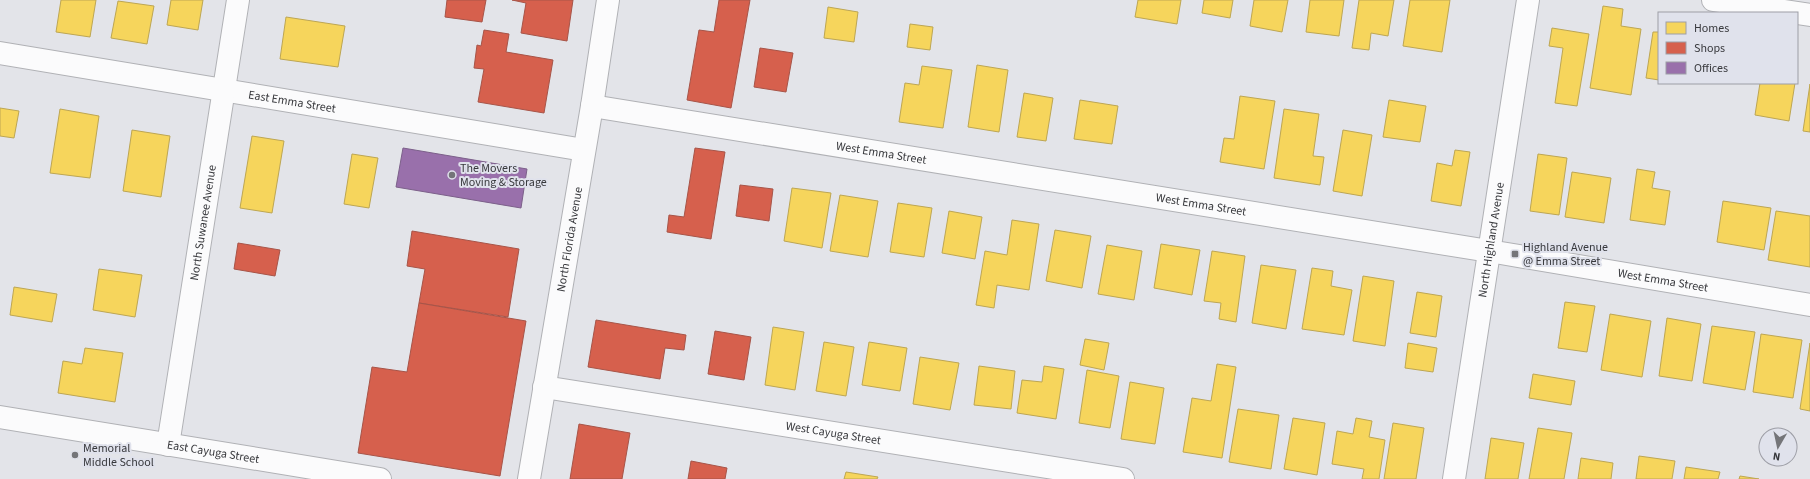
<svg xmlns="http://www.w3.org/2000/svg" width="1810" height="479" font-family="'Source Sans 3',sans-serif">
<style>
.homes{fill:#f6d55c;stroke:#bda653}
.shops{fill:#d6604d;stroke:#a75448}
.offices{fill:#9970ab;stroke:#7c608a}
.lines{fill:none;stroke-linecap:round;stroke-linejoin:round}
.street-casing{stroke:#b0b1b5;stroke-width:24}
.primary-casing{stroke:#b0b1b5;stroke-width:24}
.street{stroke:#fbfbfc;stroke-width:22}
.primary{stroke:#fbfbfc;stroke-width:22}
.poi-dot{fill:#747579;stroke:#e0e2ec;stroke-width:1.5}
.labels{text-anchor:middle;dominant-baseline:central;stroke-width:4;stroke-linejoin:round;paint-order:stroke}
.street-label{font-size:12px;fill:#38393d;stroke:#e0e2ec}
.poi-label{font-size:12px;fill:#38393d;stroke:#e0e2ec;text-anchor:start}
</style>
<rect width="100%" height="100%" fill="#e3e4e9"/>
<g class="homes">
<path d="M61,0H96L90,37L56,32Z"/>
<path d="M171,0H203L198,30L167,25Z"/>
<path d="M1138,0H1181L1177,24L1135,17Z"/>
<path d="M1204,0H1233L1230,18L1202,13Z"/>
<path d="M1254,0H1288L1282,32L1250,26Z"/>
<path d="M1310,0H1344L1339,36L1306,32Z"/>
<path d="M1359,0H1394L1388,36L1371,33L1369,50L1352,48Z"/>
<path d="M1410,0H1450L1442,52L1403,46Z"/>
<path d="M118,1L154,6L147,44L111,38Z"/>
<path d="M1603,6L1623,9L1621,26L1641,29L1631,95L1590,88Z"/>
<path d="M828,7L858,12L854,42L824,38Z"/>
<path d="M286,17L345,26L338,67L280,59Z"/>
<path d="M910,24L933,27L930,50L907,47Z"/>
<path d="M1552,28L1589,34L1577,106L1555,103L1563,48L1549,46Z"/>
<path d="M1653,32H1659V80L1646,78Z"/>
<path d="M977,65L1008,70L999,132L968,127Z"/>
<path d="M922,66L952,70L943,128L899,122L905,83L919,85Z"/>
<path d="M1760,83H1795L1789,121L1755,115Z"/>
<path d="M1810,84V132L1803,131Z"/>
<path d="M1024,93L1053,98L1046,141L1017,137Z"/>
<path d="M1240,96L1275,101L1264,169L1220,162L1224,138L1234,139Z"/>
<path d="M1080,100L1118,106L1112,144L1074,139Z"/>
<path d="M1389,100L1426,106L1420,142L1383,137Z"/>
<path d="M0,108L19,111L14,138L0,136Z"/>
<path d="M60,109L99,116L90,178L50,173Z"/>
<path d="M1284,109L1319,114L1313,156L1324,157L1320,185L1274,178Z"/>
<path d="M132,130L170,136L161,197L123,191Z"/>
<path d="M1343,130L1372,135L1362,196L1333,191Z"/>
<path d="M252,136L284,141L272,213L240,208Z"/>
<path d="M1455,150L1470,152L1461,206L1431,201L1437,163L1452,166Z"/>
<path d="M352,154L378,158L369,208L344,204Z"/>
<path d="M1538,154L1567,158L1559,215L1530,211Z"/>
<path d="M1637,169L1655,172L1652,188L1670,191L1665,225L1630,220Z"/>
<path d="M1572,172L1611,178L1604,223L1565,217Z"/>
<path d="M792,188L831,193L822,248L784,241Z"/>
<path d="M840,195L878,201L868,257L830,251Z"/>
<path d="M1723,201L1771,208L1764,250L1717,242Z"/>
<path d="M898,203L932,208L924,257L890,252Z"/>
<path d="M949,211L982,217L975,259L942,253Z"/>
<path d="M1776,211L1810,216V267L1768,260Z"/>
<path d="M1012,220L1039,224L1029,290L997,285L994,308L976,305L985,251L1007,255Z"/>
<path d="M1055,230L1091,236L1082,288L1046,281Z"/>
<path d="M1161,244L1200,250L1192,295L1154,288Z"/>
<path d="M1107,245L1142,251L1134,300L1098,294Z"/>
<path d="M1212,251L1245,256L1236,322L1219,319L1221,303L1204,301Z"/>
<path d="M1261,265L1296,270L1286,329L1252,323Z"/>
<path d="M1312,268L1333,271L1331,286L1352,290L1344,335L1302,329Z"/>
<path d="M99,269L142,275L135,317L93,310Z"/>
<path d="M1363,276L1394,281L1385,346L1353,341Z"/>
<path d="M14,287L57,294L52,322L10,315Z"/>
<path d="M1417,292L1442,296L1436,337L1410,333Z"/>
<path d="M1565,302L1595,306L1587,352L1558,348Z"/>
<path d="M1610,314L1651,321L1642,377L1601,370Z"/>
<path d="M1667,318L1701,324L1692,381L1659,376Z"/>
<path d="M1712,326L1755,332L1745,390L1703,383Z"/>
<path d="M773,327L804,332L795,390L765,385Z"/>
<path d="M1761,334L1802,340L1793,398L1753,392Z"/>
<path d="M1085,339L1109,343L1104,370L1080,365Z"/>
<path d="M824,342L854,347L846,396L816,391Z"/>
<path d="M869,342L907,348L900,391L862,385Z"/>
<path d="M1408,343L1437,348L1433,372L1405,368Z"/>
<path d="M1810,343V411L1800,409Z"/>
<path d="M85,348L123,353L115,402L58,393L63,361L82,364Z"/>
<path d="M920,357L959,363L950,410L913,404Z"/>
<path d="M1217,364L1236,367L1222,458L1183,452L1192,398L1211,401Z"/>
<path d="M979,366L1015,371L1011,409L974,405Z"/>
<path d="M1044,366L1064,369L1056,419L1017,413L1022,380L1042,382Z"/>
<path d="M1087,370L1119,376L1110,428L1079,423Z"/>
<path d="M1533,374L1575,381L1571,405L1529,398Z"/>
<path d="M1130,382L1164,388L1155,444L1121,439Z"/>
<path d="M1238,409L1279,415L1271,469L1229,462Z"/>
<path d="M1293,418L1325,423L1317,475L1284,469Z"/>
<path d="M1356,418L1372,421L1369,437L1385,440L1379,479H1362L1364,469L1332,464L1337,431L1353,434Z"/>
<path d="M1393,423L1424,428L1416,479H1384Z"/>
<path d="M1538,428L1572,433L1564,479H1529Z"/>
<path d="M1491,438L1524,443L1518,479H1485Z"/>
<path d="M1639,456L1675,461L1672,479H1636Z"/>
<path d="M1581,458L1613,463L1611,479H1578Z"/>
<path d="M1686,467L1720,472L1718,479H1684Z"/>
<path d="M846,472L878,477L877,479H844Z"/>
<path d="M1740,476L1759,479H1739Z"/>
</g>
<g class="shops">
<path d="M447,0H486L482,22L445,17Z"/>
<path d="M512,0H573L567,41L521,33L526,3Z"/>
<path d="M719,0H750L731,108L687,100L699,30L714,32Z"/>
<path d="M484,30L509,34L506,52L553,60L544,113L478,102L484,69L474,68L477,45L481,46Z"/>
<path d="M760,48L793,53L786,92L754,87Z"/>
<path d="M695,148L725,152L711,239L667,232L669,215L684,217Z"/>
<path d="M740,185L773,189L769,221L736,216Z"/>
<path d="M412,231L519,249L508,317L419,303L425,269L407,266Z"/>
<path d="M238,243L280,250L275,276L234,269Z"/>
<path d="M419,303L526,321L500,476L358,453L372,367L407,372Z"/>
<path d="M596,320L686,335L684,350L665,348L660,379L588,367Z"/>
<path d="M715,331L751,337L744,380L708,374Z"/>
<path d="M579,424L630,433L622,479H570Z"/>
<path d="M691,461L727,468L725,479H688Z"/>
</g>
<path class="offices" d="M403,148L527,169L521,208L396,187Z"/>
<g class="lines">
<g class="street-casing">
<g id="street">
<path d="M1713,0L1810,15"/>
<path id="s1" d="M0,53L584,150"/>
<path id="s2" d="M592,106L1489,251L1810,305"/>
<path id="s3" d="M544,387L1123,479"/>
<path id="s4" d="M0,417L380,479"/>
<path id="s5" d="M168,445L238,0"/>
</g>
</g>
<g class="primary-casing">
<g id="primary">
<path id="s6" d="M529,479L592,106L608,0"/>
<path id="s7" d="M1454,479L1528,0"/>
</g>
</g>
<use href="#street" class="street"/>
<use href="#primary" class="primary"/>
</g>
<g class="poi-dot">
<circle cx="452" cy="175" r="4"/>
<rect x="1511" y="250" width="8" height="8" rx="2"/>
<circle cx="75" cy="455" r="4"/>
</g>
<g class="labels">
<g class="street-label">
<text stroke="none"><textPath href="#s1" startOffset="296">East Emma Street</textPath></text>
<text stroke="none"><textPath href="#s2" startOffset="293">West Emma Street</textPath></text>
<text stroke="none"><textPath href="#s2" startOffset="617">West Emma Street</textPath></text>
<text stroke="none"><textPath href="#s5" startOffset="225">North Suwanee Avenue</textPath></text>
<text stroke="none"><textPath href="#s7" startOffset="242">North Highland Avenue</textPath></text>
<text stroke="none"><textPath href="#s6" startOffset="243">North Florida Avenue</textPath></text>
<text stroke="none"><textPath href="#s2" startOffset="1085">West Emma Street</textPath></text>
<text stroke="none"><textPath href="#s3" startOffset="293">West Cayuga Street</textPath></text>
<text stroke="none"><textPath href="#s4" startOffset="216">East Cayuga Street</textPath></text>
</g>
<g class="poi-label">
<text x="460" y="168">The Movers<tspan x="460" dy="14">Moving &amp; Storage</tspan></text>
<text x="1523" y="247">Highland Avenue<tspan x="1523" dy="14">@ Emma Street</tspan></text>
<text x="83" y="448">Memorial<tspan x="83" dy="14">Middle School</tspan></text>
</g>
</g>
<rect x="1658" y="12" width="140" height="72" fill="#e0e2ec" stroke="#9d9ea6"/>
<rect x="1666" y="22" width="20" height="12" fill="#f6d55c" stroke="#9d9ea6"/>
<text x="1694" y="32" font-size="12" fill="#38393d">Homes</text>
<rect x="1666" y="42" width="20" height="12" fill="#d6604d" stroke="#9d9ea6"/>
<text x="1694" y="52" font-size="12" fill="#38393d">Shops</text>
<rect x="1666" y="62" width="20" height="12" fill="#9970ab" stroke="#9d9ea6"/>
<text x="1694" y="72" font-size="12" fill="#38393d">Offices</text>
<g transform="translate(1778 447) rotate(189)"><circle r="19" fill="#e0e2ec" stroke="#9d9ea6"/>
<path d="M0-3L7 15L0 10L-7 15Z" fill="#747579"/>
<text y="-6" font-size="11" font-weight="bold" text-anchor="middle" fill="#38393d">N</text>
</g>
</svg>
